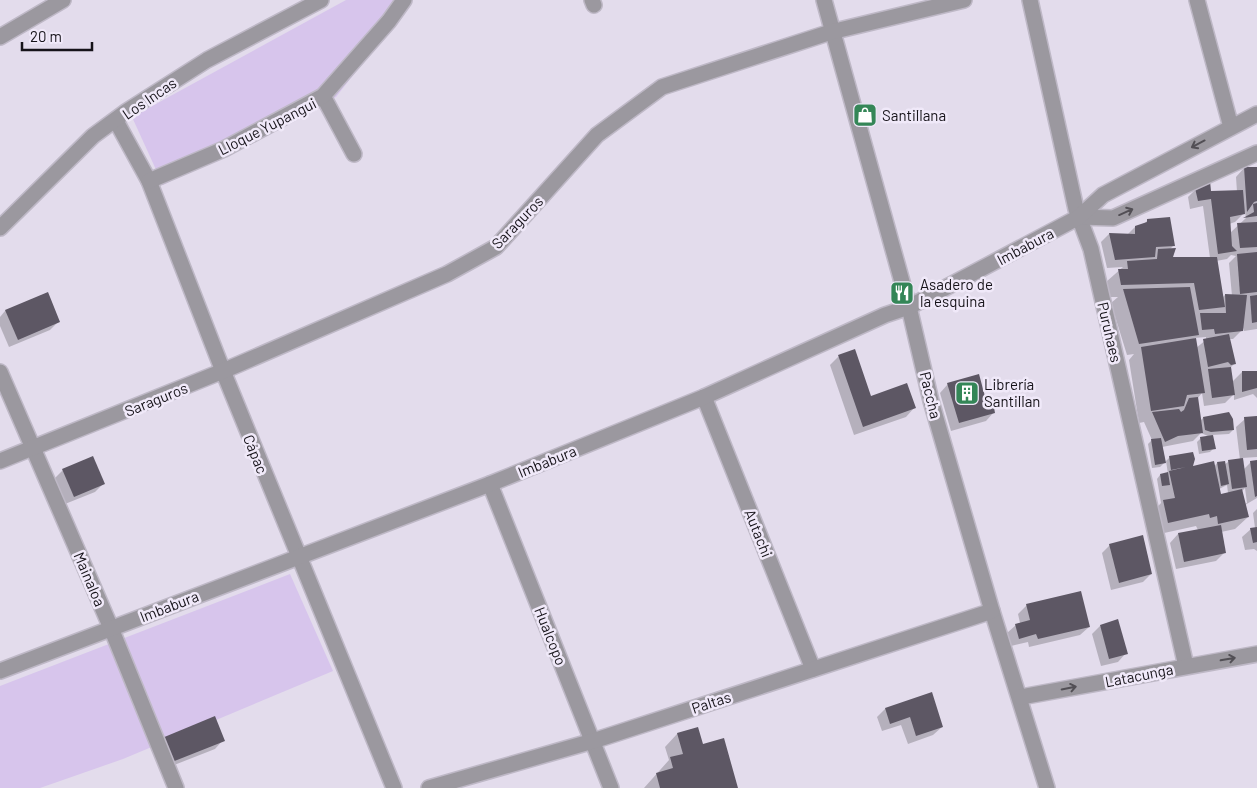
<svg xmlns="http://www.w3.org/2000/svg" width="1257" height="788" font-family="Barlow,sans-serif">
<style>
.green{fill:#d7c5ec}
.shadow{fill:#0003;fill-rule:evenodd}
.building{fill:#5d5764}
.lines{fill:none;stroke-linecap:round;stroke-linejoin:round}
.minor-casing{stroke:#beb8c6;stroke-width:18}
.minor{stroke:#9b989f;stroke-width:15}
.oneway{stroke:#524f55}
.labels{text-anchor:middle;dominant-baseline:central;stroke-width:5;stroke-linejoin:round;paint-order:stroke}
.street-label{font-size:15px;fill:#161319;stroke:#f0e9f9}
.poi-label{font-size:15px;fill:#161319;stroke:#f0e9f9;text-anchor:start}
</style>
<rect width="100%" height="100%" fill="#e3dcec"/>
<g class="green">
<path d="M346,0H412L336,97L163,185L132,117Z"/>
<path d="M290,574L333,671L123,759L40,788H0V686Z"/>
</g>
<g class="shadow">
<path d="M1244,168H1257V329L1244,331L1242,324V330L1233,339H1229L1234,364L1230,368L1232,382L1242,372H1257V398L1253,394L1234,400V394L1225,403L1204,406L1202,393L1197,399L1200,421L1203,418L1233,430L1229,434L1212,435L1214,448L1210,452L1199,454L1197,442L1201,438L1210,437L1201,433L1193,441L1162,447L1164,463L1170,457L1189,468L1214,467L1217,463L1224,465L1228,462L1240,460L1236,427L1245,419L1257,418V457L1242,458L1243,470L1251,462H1257V498L1245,505L1248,517L1235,529L1221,532L1224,553L1216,561L1176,569L1170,543L1178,534L1198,530L1196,526L1155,535L1151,514L1161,503L1157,479L1160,475L1168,474L1166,461L1160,467L1152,468L1148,444L1152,440L1144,422L1139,423L1129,360L1134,354L1127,355L1111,303L1118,297H1109L1106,282L1123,267L1107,268L1101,242L1109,234L1127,235L1135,227L1144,224L1148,220L1173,246L1170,249L1172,259L1210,258L1203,206L1190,209L1188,197L1196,189L1210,193L1237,192L1236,177ZM1245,212L1246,218L1230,233L1229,224L1235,222ZM1231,255L1236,256L1229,263L1232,296L1225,295L1222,298L1216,261L1227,259ZM1206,337V340L1196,348L1194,338ZM1227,485L1228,493L1220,495L1219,489ZM1245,488L1247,503L1245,504L1242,491Z"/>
<path d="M47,293L59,321L50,330L9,347L0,326V317L5,311Z"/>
<path d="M854,351L871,398L914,408L906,417L854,435L830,365L838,357Z"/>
<path d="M948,384L986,405L994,412L986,421L951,431L940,393Z"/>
<path d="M63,470L103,484L95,492L65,504L55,478Z"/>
<path d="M1257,509V551L1254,549L1245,550L1242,537L1251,529L1255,528L1253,513Z"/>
<path d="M1110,545L1151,574L1143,582L1111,590L1102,553Z"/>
<path d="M1027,605L1089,627L1080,635L1029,647L1028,642L1011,646L1007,633L1016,625L1020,623L1018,614Z"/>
<path d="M1100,626L1126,653L1118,662L1101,666L1092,634Z"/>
<path d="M931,694L942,727L933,735L908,744L901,725L882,731L877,717L885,709Z"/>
<path d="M697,728L702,745L737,788H644L669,760L665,747L677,734Z"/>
<path d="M223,740L215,749L164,769L154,747Z"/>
</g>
<g class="building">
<path d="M1244,167H1257V201L1254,202L1247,212Z"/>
<path d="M1210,181L1211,191L1243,190L1245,214L1230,217L1232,246L1237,251L1218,254L1211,199L1198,201L1195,188Z"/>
<path d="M1257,203V216L1243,218L1254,212L1253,204Z"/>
<path d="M1170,217L1175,246L1156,247L1155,257L1115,260L1109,233L1135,234V226L1147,222V219Z"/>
<path d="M1257,222V247L1240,248L1237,223Z"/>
<path d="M1176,248L1173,257H1217L1225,307L1199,310L1194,283L1121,285L1118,269H1128L1127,261L1157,259L1158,249Z"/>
<path d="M1257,252V292L1240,294L1237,254Z"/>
<path d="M1190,287L1199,335L1139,344L1123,289Z"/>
<path d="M48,292L60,322L18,340L5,310Z"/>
<path d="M1225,294L1247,295L1243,331L1215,334L1214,329L1202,330L1200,313H1226Z"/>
<path d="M1257,295V322L1252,323L1250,296Z"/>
<path d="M1229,334L1236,364L1231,365L1228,362L1208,367L1203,339Z"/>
<path d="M1196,338L1205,393L1187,395L1184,406L1151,411L1141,347Z"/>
<path d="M855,349L871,396L907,383L916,408L863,427L838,355Z"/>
<path d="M1231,367L1235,395L1212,398L1208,369Z"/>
<path d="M1242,371H1257V388L1242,392Z"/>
<path d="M979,374L987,404L993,402L995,413L959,423L947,383Z"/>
<path d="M1198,397L1203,433L1178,436L1165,442L1152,412L1179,409L1181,412L1184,410L1189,398Z"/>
<path d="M1229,412L1233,419L1234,430L1211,432L1205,430L1203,417Z"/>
<path d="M1257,416V449L1247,450L1244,417Z"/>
<path d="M1213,435L1216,449L1202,451L1200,437Z"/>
<path d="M1161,438L1166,463L1155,465L1151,439Z"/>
<path d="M1193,452L1195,459L1193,466L1214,461L1221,494L1242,489L1249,517L1218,524L1217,516L1210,518L1209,514L1168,523L1163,500L1175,498L1169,471L1186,467L1171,470L1169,456Z"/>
<path d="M93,456L105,484L74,497L62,469Z"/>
<path d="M1243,458L1247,487L1232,489L1228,460Z"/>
<path d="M1257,460V496L1255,497L1250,461Z"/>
<path d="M1225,461L1229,484L1221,486L1217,462Z"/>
<path d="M1168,472L1170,485L1162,486L1160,474Z"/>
<path d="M1221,525L1226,553L1184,562L1178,533Z"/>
<path d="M1257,527V542L1253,543L1250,528Z"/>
<path d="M1143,535L1152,574L1119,583L1109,544Z"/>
<path d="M1081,591L1090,627L1038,639L1036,634L1019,639L1015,624L1030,620L1026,604Z"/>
<path d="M1118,619L1128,654L1109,659L1100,625Z"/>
<path d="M932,692L943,727L916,736L910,717L890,724L885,708Z"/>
<path d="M215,716L225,741L172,762L162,738Z"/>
<path d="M698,727L703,744L724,738L738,788H660L656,773L673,768L670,757L683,754L677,733Z"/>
</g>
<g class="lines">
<g class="minor-casing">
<g id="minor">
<path d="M592,0L594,5"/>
<path d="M824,0L909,307L931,401L992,611L1047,788"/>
<path d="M1030,0L1076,209L1091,249L1186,666"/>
<path d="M1197,0L1231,127"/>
<path d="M0,37L63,0"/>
<path d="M323,96L354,154"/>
<path d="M116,121L149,181L223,371L394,788"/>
<path d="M149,181L224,149L323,96L389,21L404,0"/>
<path d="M1079,217L1113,218L1257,153"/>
<path d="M0,228L93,136L127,111L207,60L321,0"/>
<path d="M0,372L111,628L176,788"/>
<path d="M704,397L813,669"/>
<path d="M0,461L223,371L447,274L496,247L597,135L662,87L831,32L964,0"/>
<path d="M490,484L611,788"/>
<path d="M0,671L490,484L704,397L885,315L909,307L1079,217L1103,195L1257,114"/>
<path d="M1021,697L1257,654"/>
<path d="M429,788L593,741L992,611"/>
</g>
</g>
<use href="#minor" class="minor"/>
</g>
<defs><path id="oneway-shaft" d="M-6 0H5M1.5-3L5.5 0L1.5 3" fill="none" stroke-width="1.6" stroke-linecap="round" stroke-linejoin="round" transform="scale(1.25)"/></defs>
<g class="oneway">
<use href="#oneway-shaft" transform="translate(1198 144) rotate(152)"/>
<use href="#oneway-shaft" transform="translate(1126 212) rotate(-24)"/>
<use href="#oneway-shaft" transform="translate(1228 659) rotate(-10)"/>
<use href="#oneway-shaft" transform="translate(1069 688) rotate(-11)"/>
</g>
<defs>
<g id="shop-square" transform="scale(1.25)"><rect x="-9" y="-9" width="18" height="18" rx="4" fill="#348657" stroke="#f0e9f9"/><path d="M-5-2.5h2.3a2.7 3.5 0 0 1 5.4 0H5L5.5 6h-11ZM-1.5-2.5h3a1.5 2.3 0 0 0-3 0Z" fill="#fff"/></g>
<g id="restaurant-square" transform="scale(1.25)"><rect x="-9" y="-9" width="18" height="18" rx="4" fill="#348657" stroke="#f0e9f9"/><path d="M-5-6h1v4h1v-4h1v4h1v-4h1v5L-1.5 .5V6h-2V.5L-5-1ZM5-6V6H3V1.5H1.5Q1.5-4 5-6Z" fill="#fff"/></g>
<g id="building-square" transform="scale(1.25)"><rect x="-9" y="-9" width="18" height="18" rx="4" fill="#348657" stroke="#f0e9f9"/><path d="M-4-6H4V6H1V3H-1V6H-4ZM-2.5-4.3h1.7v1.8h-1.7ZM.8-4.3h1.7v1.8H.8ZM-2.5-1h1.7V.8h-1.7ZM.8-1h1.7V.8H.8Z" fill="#fff"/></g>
</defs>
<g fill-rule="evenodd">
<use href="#shop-square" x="865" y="115"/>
<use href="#restaurant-square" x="902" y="293"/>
<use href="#building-square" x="967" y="393"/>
</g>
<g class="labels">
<g class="street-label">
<text transform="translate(149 98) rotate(-34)">Los Incas</text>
<text transform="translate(267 126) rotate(-27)">Lloque Yupangui</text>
<text transform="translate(517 222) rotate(-46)">Saraguros</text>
<text transform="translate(1025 246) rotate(-28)">Imbabura</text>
<text transform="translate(1110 332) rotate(77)">Puruhaes</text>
<text transform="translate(931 395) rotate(76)">Paccha</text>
<text transform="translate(156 399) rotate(-22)">Saraguros</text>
<text transform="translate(256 454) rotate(68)">Cápac</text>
<text transform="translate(547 461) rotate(-22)">Imbabura</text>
<text transform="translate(759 533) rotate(68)">Autachi</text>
<text transform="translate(90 579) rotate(67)">Mainaloa</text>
<text transform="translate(169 606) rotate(-21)">Imbabura</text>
<text transform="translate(551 636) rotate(68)">Hualcopo</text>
<text transform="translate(1139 675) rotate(-11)">Latacunga</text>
<text transform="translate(711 702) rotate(-18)">Paltas</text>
</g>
<g class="poi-label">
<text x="882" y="115">Santillana</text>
<text x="920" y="284">Asadero de<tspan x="920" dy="17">la esquina</tspan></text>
<text x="984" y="384">Librería<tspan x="984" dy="17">Santillan</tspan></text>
</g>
</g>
<path d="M22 42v8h70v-8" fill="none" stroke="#161319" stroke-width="2.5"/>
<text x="30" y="42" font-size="15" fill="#161319" stroke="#f0e9f9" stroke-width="4" paint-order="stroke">20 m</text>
</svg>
